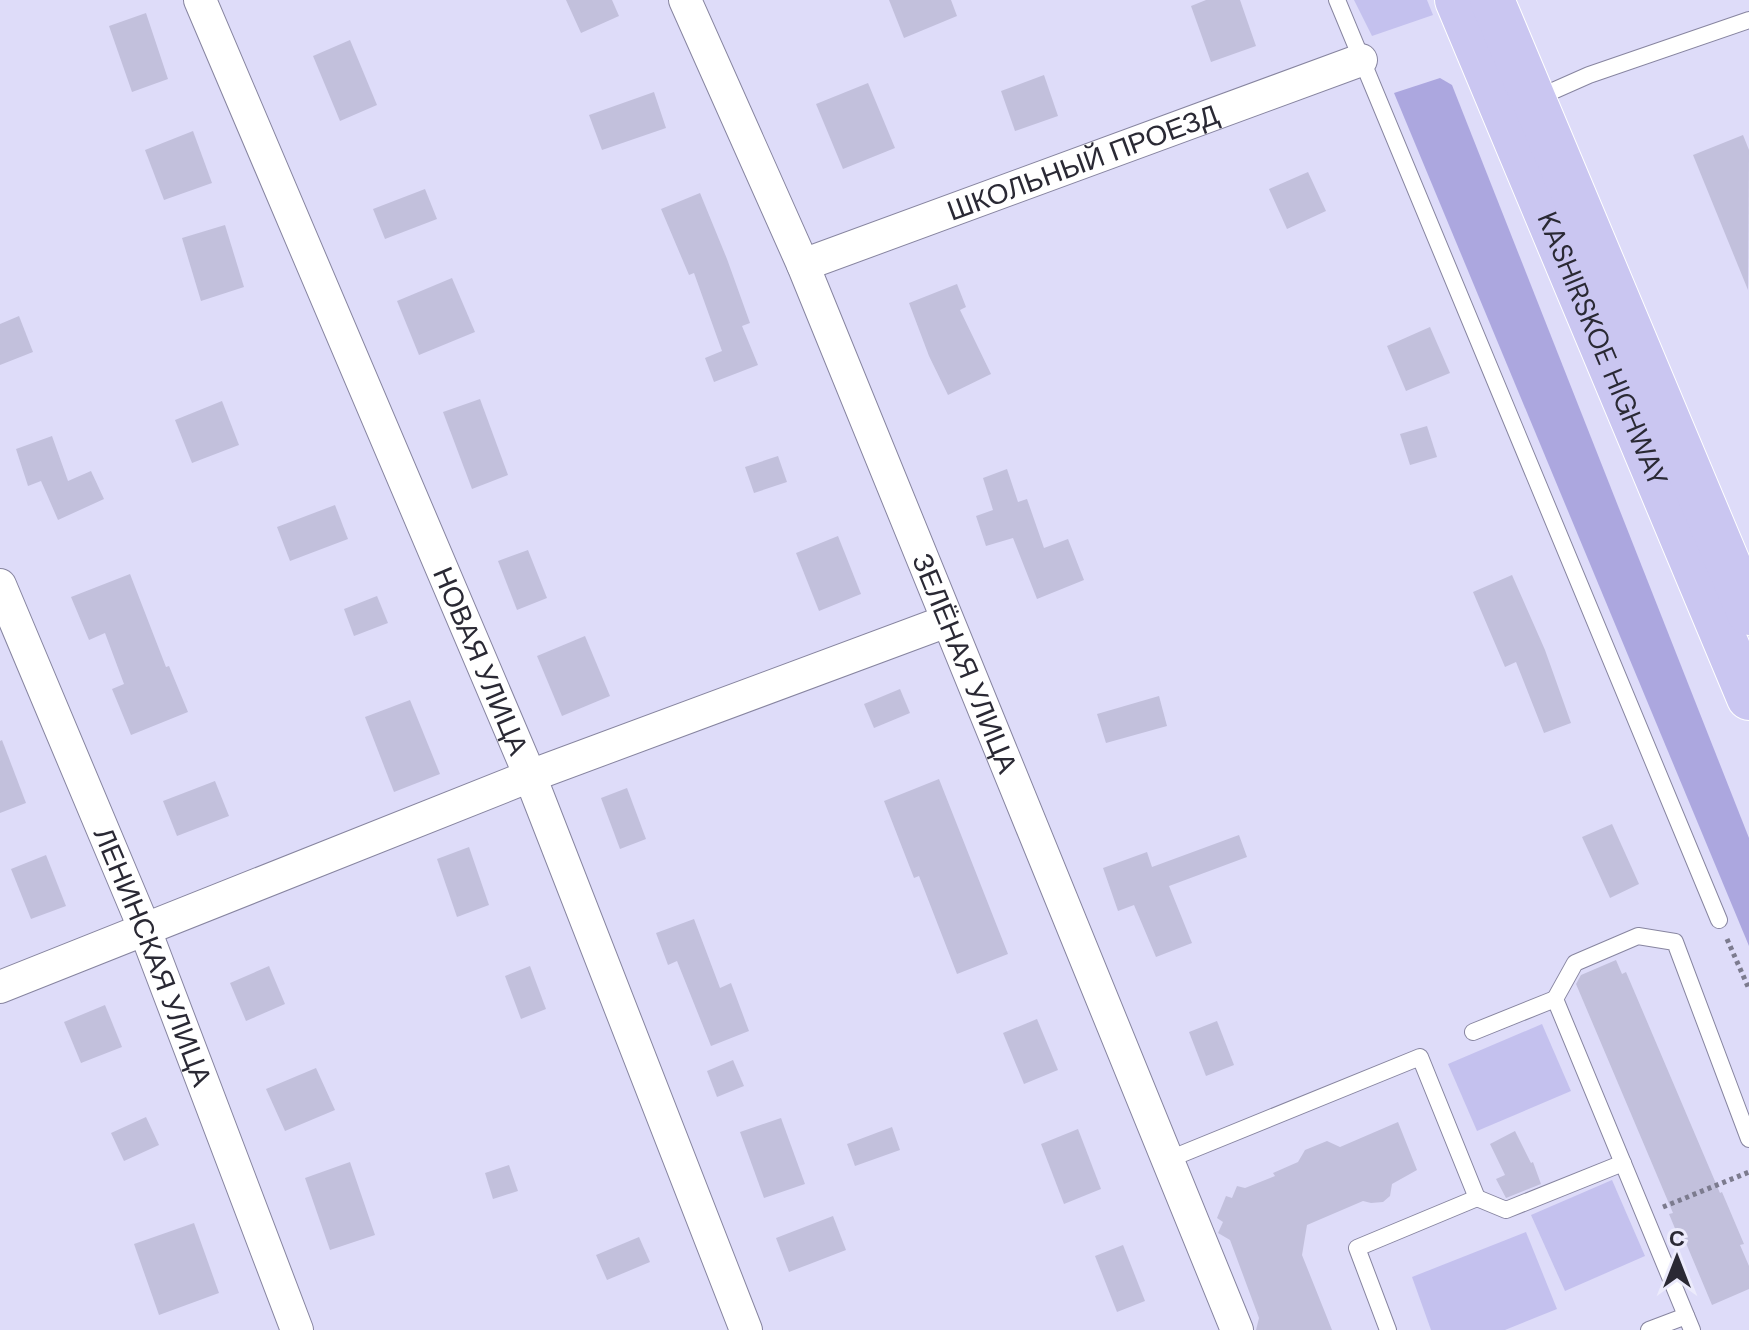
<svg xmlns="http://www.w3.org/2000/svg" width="1749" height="1330" font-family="'DM Sans',sans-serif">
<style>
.green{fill:#c4c1ee}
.forest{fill:#aca7df}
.building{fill:#c2c0dc}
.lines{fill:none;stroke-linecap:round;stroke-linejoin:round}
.lane-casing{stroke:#8785a0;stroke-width:18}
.street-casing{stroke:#8785a0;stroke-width:34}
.primary-casing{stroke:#fff;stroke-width:46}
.path{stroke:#7c7b8e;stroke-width:5;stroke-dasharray:4 4;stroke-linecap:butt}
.lane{stroke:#fff;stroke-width:16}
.street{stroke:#fff;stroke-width:32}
.primary{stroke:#cac6f1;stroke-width:44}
.labels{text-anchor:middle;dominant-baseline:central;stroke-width:6;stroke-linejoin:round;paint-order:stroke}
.street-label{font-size:28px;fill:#2a2934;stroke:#ecebfc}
</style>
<rect width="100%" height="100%" fill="#dedcf9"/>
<g class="green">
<path d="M1354,0H1427L1433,15L1372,36Z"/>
<path d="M1542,1024L1571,1091L1477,1131L1448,1064Z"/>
<path d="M1612,1180L1645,1256L1565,1291L1531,1215Z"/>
<path d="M1526,1232L1557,1309L1505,1330H1431L1412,1277Z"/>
</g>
<path class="forest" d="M1440,78L1452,85L1749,838V946L1394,93Z"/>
<g class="building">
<path d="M566,0H612L619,16L581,33Z"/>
<path d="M889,0H951L957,16L904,38Z"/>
<path d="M1206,0H1240L1256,46L1211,62L1191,6Z"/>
<path d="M146,13L168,79L132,92L109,26Z"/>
<path d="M350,40L377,105L340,121L313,56Z"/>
<path d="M1044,75L1058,116L1015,131L1001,91Z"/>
<path d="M868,83L895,148L843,169L816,104Z"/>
<path d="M654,92L666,128L602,150L589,115Z"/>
<path d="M193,131L212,183L164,200L145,150Z"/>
<path d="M1743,135L1749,150L1748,290L1693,155Z"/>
<path d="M1308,172L1326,211L1287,229L1269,189Z"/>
<path d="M425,189L437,219L385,239L373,209Z"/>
<path d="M700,193L727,259L750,323L742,326L758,365L714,382L705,358L722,351L694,273L689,275L661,209Z"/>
<path d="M225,225L244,287L201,301L182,238Z"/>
<path d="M452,278L475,332L419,355L397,301Z"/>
<path d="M957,284L966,307L960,310L991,374L948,395L929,356L909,303Z"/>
<path d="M19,316L33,352L0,365V324Z"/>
<path d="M1430,327L1450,373L1406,391L1387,346Z"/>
<path d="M480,399L508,475L472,489L443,412Z"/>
<path d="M222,401L239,445L192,463L175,420Z"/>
<path d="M1427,426L1437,457L1410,465L1400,434Z"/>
<path d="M52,436L68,481L91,471L104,499L58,520L41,481L28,486L16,449Z"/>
<path d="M778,456L787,482L754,493L745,467Z"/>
<path d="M1007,469L1018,502L1027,499L1044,548L1068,539L1084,580L1037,599L1013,538L986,546L976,516L993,510L983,478Z"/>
<path d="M335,505L348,539L290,561L277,527Z"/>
<path d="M838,536L861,594L819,611L796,553Z"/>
<path d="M528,550L547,598L517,610L498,561Z"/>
<path d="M130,574L166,667L169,666L188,712L131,735L112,689L124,684L105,633L89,640L71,597Z"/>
<path d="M1512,575L1545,650L1571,723L1544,733L1516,662L1505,667L1473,592Z"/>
<path d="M377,596L388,623L354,636L344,609Z"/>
<path d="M585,636L610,696L562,716L537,656Z"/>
<path d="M900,689L910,713L874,728L864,704Z"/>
<path d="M1159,696L1167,726L1106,743L1097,714Z"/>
<path d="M410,700L440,774L394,792L365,717Z"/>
<path d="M2,740L26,803L0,813V741Z"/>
<path d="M939,779L1008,954L957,974L919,876L914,878L884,801Z"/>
<path d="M215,781L229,816L177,836L163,801Z"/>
<path d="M627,788L646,839L620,849L601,798Z"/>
<path d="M1612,824L1639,884L1610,898L1582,837Z"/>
<path d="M1239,835L1247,857L1169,886L1192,943L1156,957L1134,905L1118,911L1103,868L1147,852L1152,867Z"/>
<path d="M469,847L489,905L457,917L437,859Z"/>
<path d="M46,855L66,906L31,919L11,869Z"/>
<path d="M694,919L720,988L731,983L749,1031L711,1046L677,961L668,965L656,933Z"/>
<path d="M1616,960L1622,974L1626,972L1720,1193L1722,1192L1744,1244L1740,1245L1749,1266V1289L1712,1305L1683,1236L1679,1238L1669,1214L1673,1213L1576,984L1581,975Z"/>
<path d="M269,966L285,1004L246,1021L230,983Z"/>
<path d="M530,966L546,1009L521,1019L505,976Z"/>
<path d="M105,1005L122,1047L81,1063L64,1022Z"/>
<path d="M1037,1019L1058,1070L1024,1084L1003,1033Z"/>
<path d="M1217,1021L1234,1065L1206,1076L1189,1032Z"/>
<path d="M733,1060L744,1086L717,1097L707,1071Z"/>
<path d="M316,1068L335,1110L285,1131L266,1089Z"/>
<path d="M146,1117L159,1145L124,1161L111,1133Z"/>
<path d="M781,1118L805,1184L764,1198L740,1132Z"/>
<path d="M1398,1122L1417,1170L1392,1184L1390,1196L1383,1202L1371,1203L1363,1201L1307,1225L1302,1255L1332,1330H1256L1259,1318L1230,1240L1218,1233L1223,1222L1217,1218L1226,1196L1232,1198L1237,1186L1245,1188L1275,1176L1273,1173L1298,1162L1305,1150L1327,1141L1340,1147Z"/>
<path d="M892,1127L900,1150L855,1166L847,1144Z"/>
<path d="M1078,1129L1101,1189L1064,1204L1041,1144Z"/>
<path d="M1515,1131L1531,1163L1533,1162L1541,1184L1506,1198L1496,1179L1505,1175L1490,1144Z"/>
<path d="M350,1162L375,1235L330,1250L305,1178Z"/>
<path d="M509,1165L518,1191L493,1199L485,1173Z"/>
<path d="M833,1216L846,1250L789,1272L776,1238Z"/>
<path d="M194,1223L219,1293L159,1315L134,1244Z"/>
<path d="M639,1237L650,1262L607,1280L596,1255Z"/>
<path d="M1123,1245L1145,1301L1117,1312L1095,1256Z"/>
</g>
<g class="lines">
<g class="lane-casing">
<g id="lane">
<path d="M1337,0L1719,920"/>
<path d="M1537,98L1589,75L1749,20"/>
<path d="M1555,999L1575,963L1638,936L1675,942L1749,1139"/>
<path d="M1473,1032L1555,999L1692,1330"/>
<path d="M1167,1160L1420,1057L1477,1198"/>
<path d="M1388,1330L1357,1248L1477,1198L1506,1210L1623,1163"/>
<path d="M1649,1330L1686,1316"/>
</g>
</g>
<g class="street-casing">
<g id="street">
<path id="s1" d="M200,0L530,776L746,1330"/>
<path id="s2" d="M685,0L803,265L1237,1330"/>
<path id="s3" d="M803,265L1361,60"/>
<path id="s4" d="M0,585L145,930L297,1330"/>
<path d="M0,987L530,776L947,621"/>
</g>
</g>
<g class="primary-casing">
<g id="primary">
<path id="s5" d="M1457,0L1749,698"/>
<path d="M1492,0L1749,613"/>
</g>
</g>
<g class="path">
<path d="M1727,939L1749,989"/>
<path d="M1663,1207L1749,1172"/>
</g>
<use href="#lane" class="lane"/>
<use href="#street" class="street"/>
<use href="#primary" class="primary"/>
</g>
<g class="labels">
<g class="street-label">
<text stroke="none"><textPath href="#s3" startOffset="298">ШКОЛЬНЫЙ ПРОЕЗД</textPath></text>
<text stroke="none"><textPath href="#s5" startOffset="378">KASHIRSKOE HIGHWAY</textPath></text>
<text stroke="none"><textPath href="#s1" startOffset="718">НОВАЯ УЛИЦА</textPath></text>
<text stroke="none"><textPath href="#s2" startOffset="720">ЗЕЛЁНАЯ УЛИЦА</textPath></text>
<text stroke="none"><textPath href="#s4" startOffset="402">ЛЕНИНСКАЯ УЛИЦА</textPath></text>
</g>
</g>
<g transform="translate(1677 1258)" stroke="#ecebfc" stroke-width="6" paint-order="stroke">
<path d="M0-6L14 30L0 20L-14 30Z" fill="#2a2934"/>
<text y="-12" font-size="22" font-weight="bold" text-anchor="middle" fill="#2a2934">С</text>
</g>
</svg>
